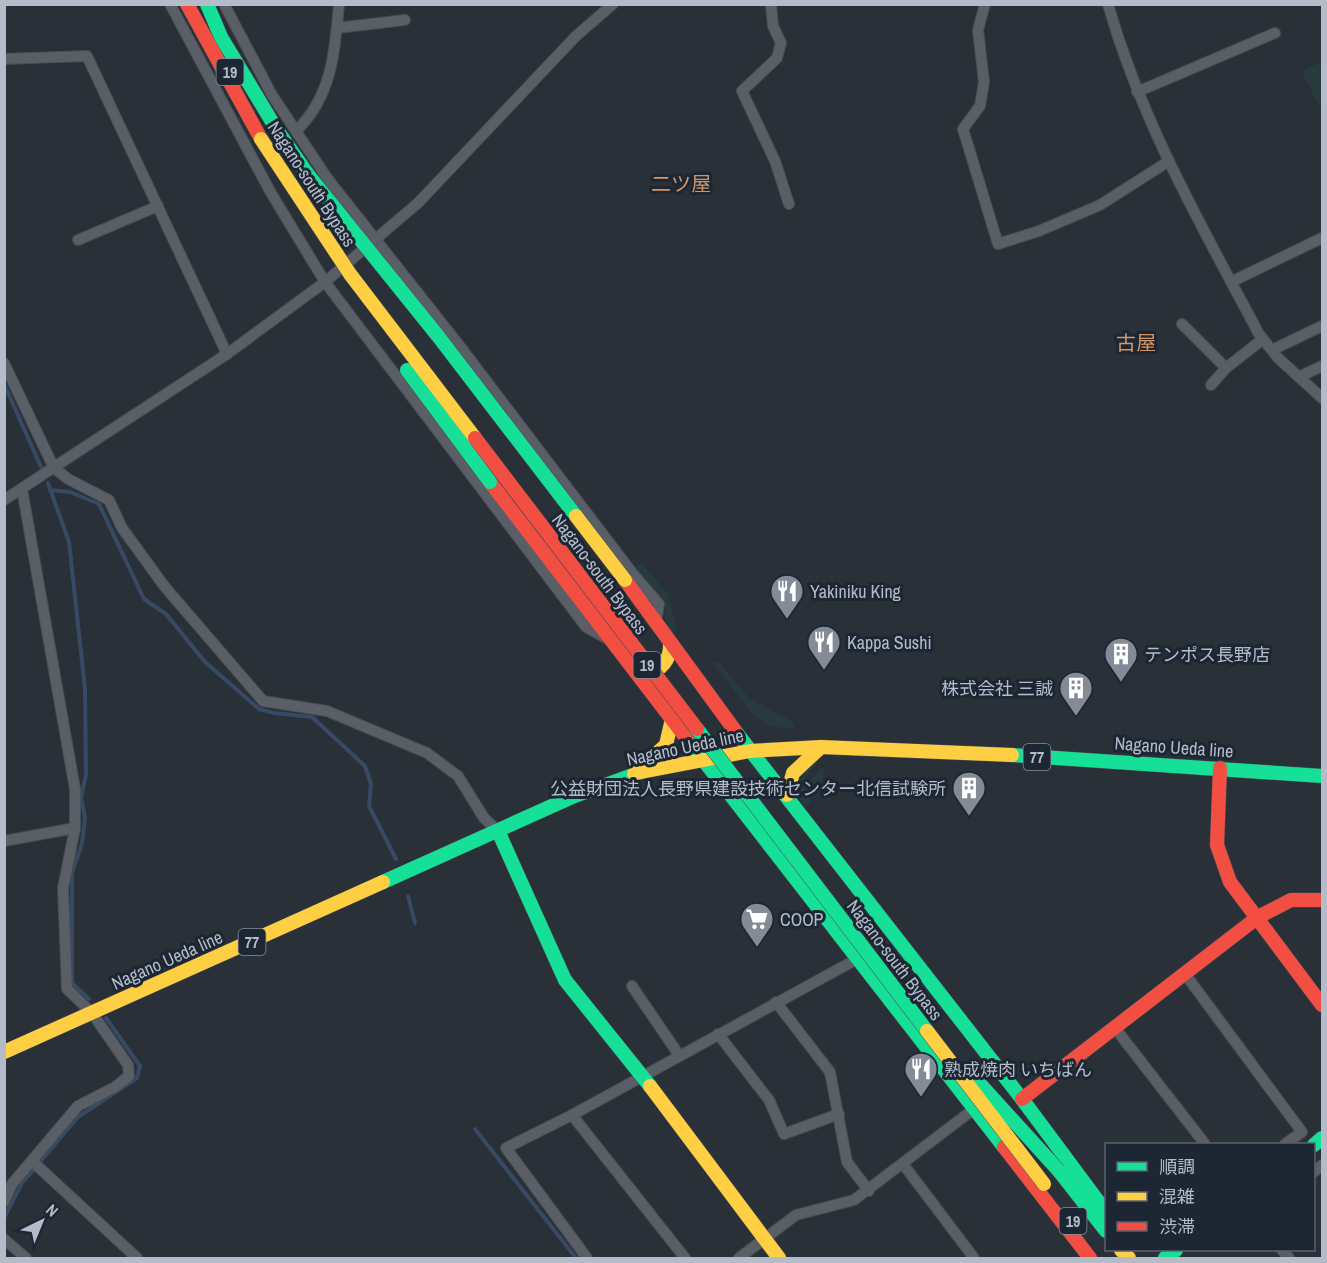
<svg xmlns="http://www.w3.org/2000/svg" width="1327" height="1263" font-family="'Archivo Narrow','Noto Sans JP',sans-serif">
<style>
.green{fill:#273a3e}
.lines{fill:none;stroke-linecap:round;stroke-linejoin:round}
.stream{stroke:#384963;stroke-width:4}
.street-casing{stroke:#484c53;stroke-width:12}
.fast-casing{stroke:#484c53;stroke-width:15}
.slow-casing{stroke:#484c53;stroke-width:15}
.jam-casing{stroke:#484c53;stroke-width:15}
.street{stroke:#5a5e66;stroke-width:10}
.fast{stroke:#16e098;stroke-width:14}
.slow{stroke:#ffcf43;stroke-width:14}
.jam{stroke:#f24e42;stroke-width:14}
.fast-bridge-casing{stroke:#474c53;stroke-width:15;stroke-linecap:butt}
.slow-bridge-casing{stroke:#474c53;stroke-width:15;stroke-linecap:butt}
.jam-bridge-casing{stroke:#474c53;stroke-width:15;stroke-linecap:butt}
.fast-bridge{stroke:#16e098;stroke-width:14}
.slow-bridge{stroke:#ffcf43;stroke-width:14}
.jam-bridge{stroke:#f24e42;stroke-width:14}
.labels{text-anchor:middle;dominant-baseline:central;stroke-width:6;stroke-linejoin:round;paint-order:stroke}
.shield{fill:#1d2633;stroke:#878f9c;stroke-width:1.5}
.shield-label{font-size:16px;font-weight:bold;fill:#b4bcc9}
.street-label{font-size:18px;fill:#b4bcc9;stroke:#1d2633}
.poi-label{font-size:18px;fill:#b4bcc9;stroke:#1d2633;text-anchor:start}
.neighbourhood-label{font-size:20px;fill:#d59563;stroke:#1d2633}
</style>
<rect width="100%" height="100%" fill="#2a3038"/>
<g class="green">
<path d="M1322,61V112L1302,72Z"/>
<path d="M641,563L668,594L677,630L671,635L665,619V601L634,568Z"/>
<path d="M719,662L749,698L793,722L795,730L767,725L751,713L713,663Z"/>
<path d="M812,762H818L805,778L806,792L812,803L804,808C793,790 800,778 812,762Z"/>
<path d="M821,768L826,770L818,790L813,795L810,781Z"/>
</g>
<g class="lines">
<g class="stream">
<path d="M4,384L41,467"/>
<path d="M48,483L69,542L85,689L86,775L81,797L85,818L82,843L72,873V983L89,999"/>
<path d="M50,490L70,492L99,504L144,599L166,614L205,662L259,709L274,713L312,717L365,766L371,784L369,806L396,859"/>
<path d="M408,896L415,923"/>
<path d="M475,1129L576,1258"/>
<path d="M4,1218L22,1183L78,1117L137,1078L140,1066L106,1018"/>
</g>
<g class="street-casing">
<g id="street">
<path d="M170,4L271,193L325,282L586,627L606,638"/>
<path d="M224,4L272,95L327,178L459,345L633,574L659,604L656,622"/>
<path d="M771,4L773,26L781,43L777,58L742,91L775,161L789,204"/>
<path d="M985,4L978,30L984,82L980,106L963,129L998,244L1039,231L1100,205L1169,161"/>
<path d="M1108,4C1141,121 1202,227 1259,334L1278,358L1322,398"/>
<path d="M337,28L405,20"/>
<path d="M4,59L87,56L227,354"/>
<path d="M1137,92L1275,33"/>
<path d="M297,130C332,96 335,51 339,4"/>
<path d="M78,240L158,206"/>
<path d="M1231,282L1322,238"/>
<path d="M1182,324L1226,368L1263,339"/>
<path d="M1272,350L1322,326"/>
<path d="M4,363L54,468L68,479L109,500L122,528L165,587L263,701L327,711L427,753L458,776L484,818L498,831"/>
<path d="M1299,377L1322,366"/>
<path d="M1211,385L1226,368"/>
<path d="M4,500L227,354L325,282L418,203L576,36L613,4"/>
<path d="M4,841L75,828"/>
<path d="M1185,974L1302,1132L1285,1144"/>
<path d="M632,986L679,1055"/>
<path d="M776,1002L830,1072L847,1162L869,1191"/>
<path d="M1115,1028L1205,1144"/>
<path d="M718,1034L769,1100L784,1134L839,1114"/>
<path d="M572,1115L685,1258"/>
<path d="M32,1161L137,1258"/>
<path d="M903,1164L974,1258"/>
<path d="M1314,1172L1322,1165"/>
<path d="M4,1202L12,1184L78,1106L115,1087L129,1076L128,1065L92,1013L67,989L63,888L75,828V789L22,489"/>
<path d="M4,1239L26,1258"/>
<path d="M1282,1250L1289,1258"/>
<path d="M587,1258L506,1148L572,1115L857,959"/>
<path d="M739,1258L796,1215L854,1200L974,1109"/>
</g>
</g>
<g class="fast-casing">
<g id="fast">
<path d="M207,4L221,37L277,130"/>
<path d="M736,732L1022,1099L1106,1212"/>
<path d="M687,739L1004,1147"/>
<path d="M1012,755L1322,776"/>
<path d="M498,831L565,980L650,1086"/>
<path d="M383,882L572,797L641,772"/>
<path d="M1314,1145L1322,1138"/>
<path d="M1059,1171L1106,1231"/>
<path d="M1165,1258L1176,1250"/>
</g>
</g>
<g class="slow-casing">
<g id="slow">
<path d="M639,670L645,674C661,671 671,660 670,643"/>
<path d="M641,772L750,751L821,747L1012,755"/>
<path d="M634,774L666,745L672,719"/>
<path d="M787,795L793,773L821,747"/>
<path d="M4,1052L383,882"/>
<path d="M650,1086L779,1258"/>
<path d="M1121,1250L1129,1258"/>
</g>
</g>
<g class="jam-casing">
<g id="jam">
<path d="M187,4L261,139"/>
<path d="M490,482L687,739"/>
<path d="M625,580L736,732"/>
<path d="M1220,768L1217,845L1230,882L1322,1005"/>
<path d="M1022,1099L1258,917L1291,900H1322"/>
<path d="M1004,1147L1090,1258"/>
</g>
</g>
<use href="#street" class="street"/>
<use href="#fast" class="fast"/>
<use href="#slow" class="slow"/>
<use href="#jam" class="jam"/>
<g class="fast-bridge-casing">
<g id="fast-bridge">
<path d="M277,130L309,176L438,336L576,516"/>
<path d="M407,370L490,482"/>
<path d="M697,729L927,1031"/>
<path d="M980,1084L1059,1171"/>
</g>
</g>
<g class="slow-bridge-casing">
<g id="slow-bridge">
<path d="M261,139L350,274L475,438"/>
<path d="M576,516L625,580"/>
<path d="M927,1031L1044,1184"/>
</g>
</g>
<g class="jam-bridge-casing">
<path id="jam-bridge" d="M475,438L697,729"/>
</g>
<use href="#fast-bridge" class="fast-bridge"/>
<use href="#slow-bridge" class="slow-bridge"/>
<use href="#jam-bridge" class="jam-bridge"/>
</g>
<defs>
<g id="restaurant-pin" transform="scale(1.725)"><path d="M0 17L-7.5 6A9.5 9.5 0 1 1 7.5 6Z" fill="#848b96" stroke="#1d2633"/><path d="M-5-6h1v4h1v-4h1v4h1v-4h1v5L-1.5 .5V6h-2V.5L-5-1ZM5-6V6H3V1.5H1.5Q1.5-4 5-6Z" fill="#fff"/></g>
<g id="building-pin" transform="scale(1.725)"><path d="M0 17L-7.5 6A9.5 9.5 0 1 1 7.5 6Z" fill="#848b96" stroke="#1d2633"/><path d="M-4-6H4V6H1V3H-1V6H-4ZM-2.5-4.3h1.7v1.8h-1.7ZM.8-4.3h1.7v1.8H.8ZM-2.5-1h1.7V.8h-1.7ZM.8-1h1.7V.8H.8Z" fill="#fff"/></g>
<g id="supermarket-pin" transform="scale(1.725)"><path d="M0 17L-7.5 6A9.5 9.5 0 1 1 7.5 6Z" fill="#848b96" stroke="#1d2633"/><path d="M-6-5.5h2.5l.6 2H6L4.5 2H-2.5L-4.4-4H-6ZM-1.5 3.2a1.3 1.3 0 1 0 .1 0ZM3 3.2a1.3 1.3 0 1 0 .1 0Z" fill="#fff"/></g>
</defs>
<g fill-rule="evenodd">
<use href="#restaurant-pin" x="787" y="591"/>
<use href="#restaurant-pin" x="824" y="642"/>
<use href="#building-pin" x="1121" y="654"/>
<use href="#building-pin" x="1076" y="688"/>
<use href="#building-pin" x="969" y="788"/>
<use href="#supermarket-pin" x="757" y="919"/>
<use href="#restaurant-pin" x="921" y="1069"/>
</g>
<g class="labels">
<g class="shield">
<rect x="216.5" y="59" width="27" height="26" rx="4.5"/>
<rect x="633.5" y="652" width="27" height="26" rx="4.5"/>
<rect x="1023.5" y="744" width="27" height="26" rx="4.5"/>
<rect x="238.5" y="929" width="27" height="26" rx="4.5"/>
<rect x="1059.5" y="1208" width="27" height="26" rx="4.5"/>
</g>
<g class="shield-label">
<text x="230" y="72">19</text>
<text x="647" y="665">19</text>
<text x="1037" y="757">77</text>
<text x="252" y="942">77</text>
<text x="1073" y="1221">19</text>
</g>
<g class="street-label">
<text transform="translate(312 184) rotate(57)">Nagano-south Bypass</text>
<text transform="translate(600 574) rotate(53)">Nagano-south Bypass</text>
<text transform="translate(685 747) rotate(-12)">Nagano Ueda line</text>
<text transform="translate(1174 747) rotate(4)">Nagano Ueda line</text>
<text transform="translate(167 960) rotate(-24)">Nagano Ueda line</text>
<text transform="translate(895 960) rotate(53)">Nagano-south Bypass</text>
</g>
<g class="poi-label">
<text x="810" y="591">Yakiniku King</text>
<text x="847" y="642">Kappa Sushi</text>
<text x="1144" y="654">テンポス長野店</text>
<text x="1053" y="688" text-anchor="end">株式会社 三誠</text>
<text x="946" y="788" text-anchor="end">公益財団法人長野県建設技術センター北信試験所</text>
<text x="780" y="919">COOP</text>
<text x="944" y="1069">熟成焼肉 いちばん</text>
</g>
<g class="neighbourhood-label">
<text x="681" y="183">二ツ屋</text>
<text x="1136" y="342">古屋</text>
</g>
</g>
<rect width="1327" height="1263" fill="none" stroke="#b4bcc9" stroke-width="12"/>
<rect x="1105" y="1143" width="210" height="108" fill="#1d2633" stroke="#59626f" stroke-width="1.5"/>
<rect x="1117" y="1162" width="30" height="9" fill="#16e098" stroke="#59626f" stroke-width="1.5"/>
<text x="1159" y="1173" font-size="18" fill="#b4bcc9">順調</text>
<rect x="1117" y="1192" width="30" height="9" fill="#ffcf43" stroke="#59626f" stroke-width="1.5"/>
<text x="1159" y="1203" font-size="18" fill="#b4bcc9">混雑</text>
<rect x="1117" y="1222" width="30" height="9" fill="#f24e42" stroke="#59626f" stroke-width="1.5"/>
<text x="1159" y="1233" font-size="18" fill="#b4bcc9">渋滞</text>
<g transform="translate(42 1221) rotate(43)" stroke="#1d2633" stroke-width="4.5" paint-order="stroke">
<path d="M0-4.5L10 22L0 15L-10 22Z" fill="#b4bcc9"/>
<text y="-9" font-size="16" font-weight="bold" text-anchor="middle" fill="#b4bcc9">N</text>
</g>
</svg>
